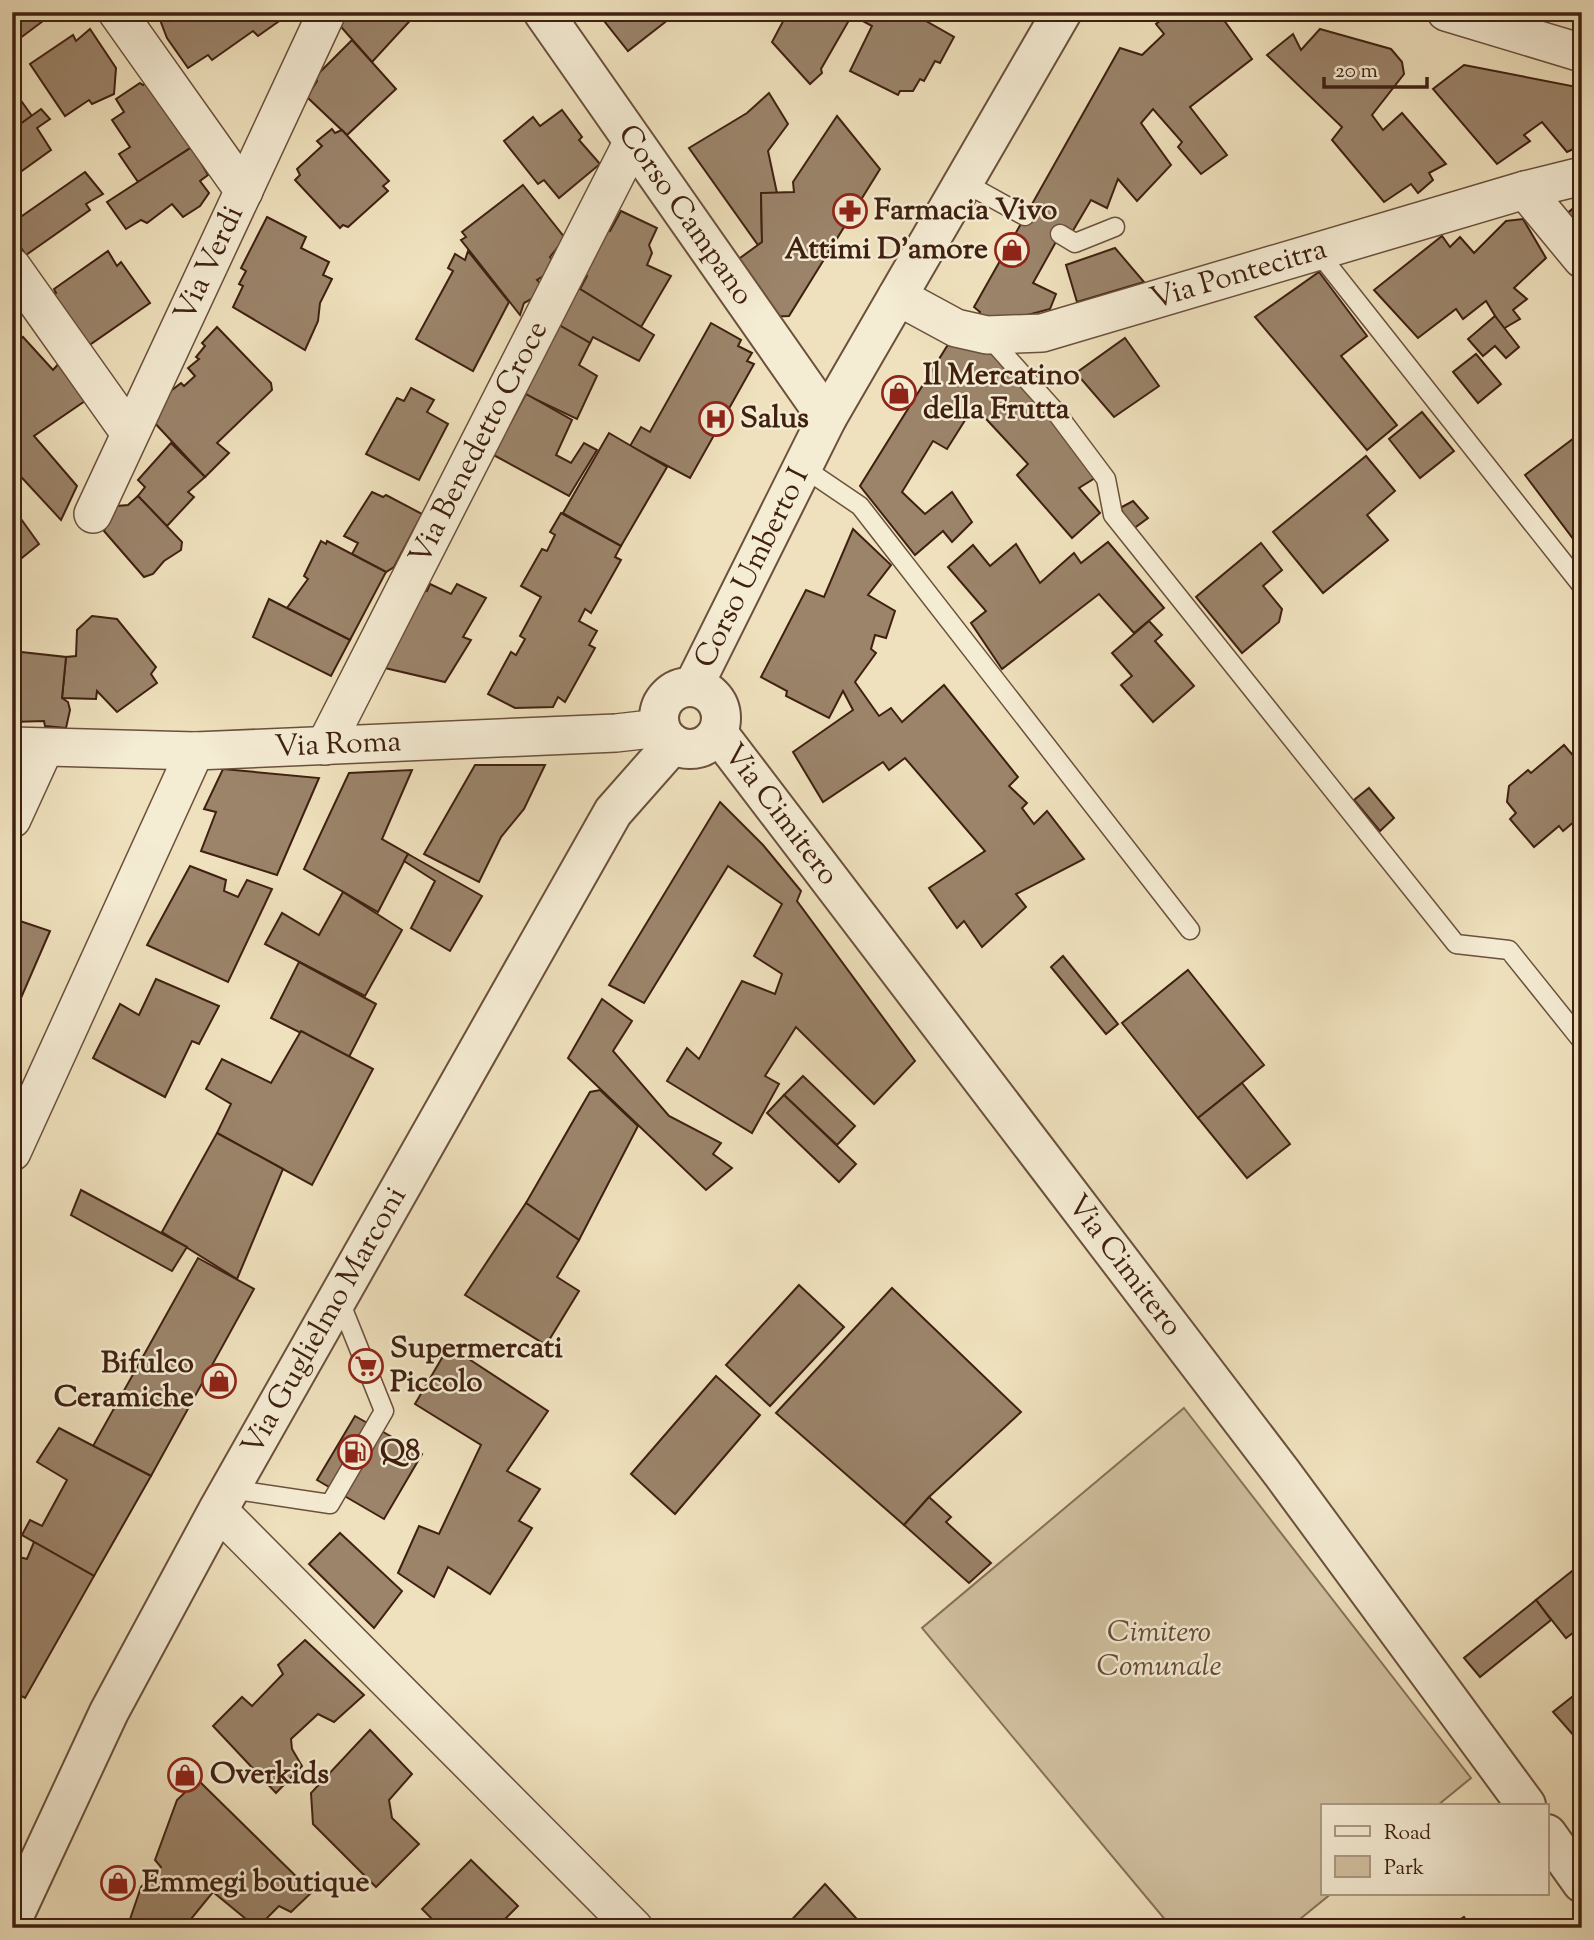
<svg xmlns="http://www.w3.org/2000/svg" width="1594" height="1940" font-family="'Sorts Mill Goudy',serif">
<style>
.green{fill:#d1c0a0;stroke:#887058;stroke-width:2}
.building{fill:#9b846a;stroke:#3f2011;stroke-width:2}
.lines{fill:none;stroke-linecap:round;stroke-linejoin:round}
.service-casing{stroke:#6b503c;stroke-width:21}
.minor-casing{stroke:#6b503c;stroke-width:40}
.tertiary-casing{stroke:#6b503c;stroke-width:42}
.service{stroke:#f5ecd4;stroke-width:18}
.minor{stroke:#f5ecd4;stroke-width:37}
.tertiary{stroke:#f5ecd4;stroke-width:38}
.labels{text-anchor:middle;dominant-baseline:central;stroke-width:5;stroke-linejoin:round;paint-order:stroke}
.poi-label{font-size:30px;font-weight:bold;fill:#3f2011;stroke:#f5ecd4;text-anchor:start}
.street-label{font-size:30px;fill:#3f2011;stroke:#f5ecd4}
.park-label{font-size:30px;font-style:italic;fill:#644835;stroke:#f5ecd4}
</style>
<rect width="100%" height="100%" fill="#efe1bd"/>
<filter id="stains"><feTurbulence type="fractalNoise" baseFrequency=".00286" numOctaves="4"/><feColorMatrix values="0 0 0 0 .2 0 0 0 0 .09 0 0 0 0 .02 0 0 0 .5 -.17"/></filter>
<radialGradient id="worn" r=".72"><stop offset=".6" stop-color="#630" stop-opacity="0"/><stop offset="1" stop-color="#630" stop-opacity=".3"/></radialGradient>
<path class="green" d="M1184,1408L1471,1778L1438,1805H1323V1893H1332L1289,1928H1172L922,1628Z"/>
<g class="building">
<path d="M12,12H55L15,42Z"/>
<path d="M157,12H292L258,36L253,31L212,60L208,55L188,68L167,38Z"/>
<path d="M339,12H418L372,62L335,20Z"/>
<path d="M597,12H678L628,51Z"/>
<path d="M788,12H910L954,37L940,63L935,61L924,81L920,79L913,91H900L898,95L850,71L872,26L852,15L821,69L822,73L810,84L772,42Z"/>
<path d="M1171,12H1218L1252,59L1190,107L1227,155L1201,174L1178,147L1182,142L1153,109L1141,123L1171,165L1137,201L1118,179L1107,208L1091,200L1071,234L1062,231L1033,283L1056,294L1050,309L1020,317L977,318L980,312L974,307L1120,48L1142,55L1164,34L1156,24Z"/>
<path d="M90,29L116,68L114,94L92,104L89,100L65,116L30,64L73,35L76,41Z"/>
<path d="M1320,29L1391,49L1402,62L1404,74L1372,115L1383,130L1402,113L1446,164L1429,173L1433,180L1418,193L1411,184L1384,202L1332,140L1342,127L1267,55L1293,34L1301,50Z"/>
<path d="M352,40L396,89L347,135L307,97L317,81L315,77Z"/>
<path d="M1464,65L1582,88V145L1567,152L1542,122L1524,135L1530,141L1497,164L1433,89Z"/>
<path d="M140,83L143,85L146,83L192,147L138,182L119,154L130,147L112,120L124,112L116,99Z"/>
<path d="M12,88L32,116L12,130Z"/>
<path d="M769,93L788,124L768,151L777,193H761L762,242L758,245L689,148L747,113Z"/>
<path d="M41,109L50,119L37,128L51,150L12,178V130Z"/>
<path d="M562,110L582,137L579,140L600,164L559,198L544,180L538,184L504,141L533,117L540,126Z"/>
<path d="M837,116L880,169L789,316L766,317L729,266L762,242L761,193L794,192L793,182Z"/>
<path d="M332,129L335,133L342,130L389,181L383,186L388,191L348,227L343,225L340,228L295,180L300,175L297,169L322,146L317,141Z"/>
<path d="M192,147L208,175L200,181L209,193L200,206L183,217L172,204L147,223L141,220L126,229L107,202Z"/>
<path d="M85,172L103,194L86,204L90,210L26,255L12,235V223Z"/>
<path d="M523,185L565,238L550,257L553,261L545,275L537,280L541,284L535,297L524,303L520,315L461,240L466,237L462,232Z"/>
<path d="M1582,201V238L1564,216Z"/>
<path d="M621,211L657,228L649,245L652,253L647,265L671,276L641,327L580,289L587,276L582,272L605,228L610,231Z"/>
<path d="M267,217L306,237L301,248L329,262L323,275L332,279L320,303L318,321L305,350L233,307L243,286L239,284L246,271L241,268Z"/>
<path d="M1523,219L1546,258L1514,288L1527,299L1513,310L1520,319L1503,329L1486,301L1463,319L1456,309L1418,338L1374,290L1442,236L1450,247L1460,237L1474,253L1506,221Z"/>
<path d="M1115,248L1144,282L1077,302L1066,265Z"/>
<path d="M108,251L117,266L121,262L150,303L88,346L53,294L56,293L54,289Z"/>
<path d="M468,251L509,302L473,371L416,339L453,271L448,268L455,254L465,260Z"/>
<path d="M1319,272L1367,336L1341,356L1397,425L1367,450L1255,317Z"/>
<path d="M575,289H580L654,335L639,361L593,337L590,343L559,325Z"/>
<path d="M12,305L19,315L12,320Z"/>
<path d="M1495,316L1519,347L1506,358L1495,346L1483,356L1468,339Z"/>
<path d="M711,323L741,340L738,346L752,353L747,361L754,364L690,478L630,446L641,427L650,432Z"/>
<path d="M559,325L590,343L579,365L597,376L577,419L520,392Z"/>
<path d="M217,327L271,383L272,390L217,443L229,453L205,477L152,420L167,394L181,383L184,386L195,376L188,368L199,359L196,357L205,346L202,343Z"/>
<path d="M23,337L53,370L61,361L85,401L34,436L77,486L61,520L12,467V346Z"/>
<path d="M1125,338L1159,386L1114,417L1076,373Z"/>
<path d="M949,343L994,354L1054,422L1095,478L1079,488L1100,513L1072,538L1017,475L1028,464L974,406L947,449L933,441L902,492L925,514L952,492L972,522L952,542L943,531L915,555L860,486Z"/>
<path d="M1476,354L1501,384L1478,403L1453,372Z"/>
<path d="M411,388L434,400L427,412L448,424L419,480L366,454L397,398L404,401Z"/>
<path d="M526,394L572,420L556,455L571,463L584,443L597,450L569,496L488,452L501,428L510,424Z"/>
<path d="M1422,412L1454,451L1420,478L1389,439Z"/>
<path d="M1582,432V540L1577,544L1525,475Z"/>
<path d="M609,433L667,467L621,546L563,513Z"/>
<path d="M171,443L205,477L188,492L194,497L167,526L138,496L145,487L138,480Z"/>
<path d="M1366,456L1395,491L1367,515L1388,540L1323,593L1273,532Z"/>
<path d="M372,492L383,497L386,495L422,514L394,567L386,572L352,554L358,543L344,536Z"/>
<path d="M138,496L182,542L181,550L164,561L153,574L144,577L104,531L117,506L128,505Z"/>
<path d="M1133,501L1148,518L1133,529L1120,508Z"/>
<path d="M16,512L39,544L12,566V516Z"/>
<path d="M561,513L621,546L615,557L621,560L591,613L585,609L579,621L597,631L589,645L595,648L565,702L558,697L553,707L515,708L488,694L511,652L516,655L525,639L520,636L541,597L521,586L542,549L547,551L555,535L550,532Z"/>
<path d="M853,529L891,565L868,595L895,611L886,638L875,635L871,649L876,653L855,682L879,716L891,708L902,722L944,685L1018,777L1009,786L1027,803L1022,808L1034,824L1047,811L1084,859L1016,894L1026,907L982,947L964,921L957,928L929,888L985,851L905,758L889,770L883,762L823,802L793,752L853,710L843,691L829,718L786,696L787,691L761,677L806,590L824,597Z"/>
<path d="M321,541L326,544L327,541L386,572L350,640L287,608L308,579L304,576Z"/>
<path d="M1108,542L1164,608L1134,633L1099,594L1002,669L971,623L986,611L948,567L973,545L990,566L1016,544L1040,583L1074,553L1081,563Z"/>
<path d="M1261,543L1282,570L1263,586L1282,609L1279,622L1242,653L1196,597Z"/>
<path d="M430,584L451,594L457,584L486,598L463,637L471,640L445,682L385,668L388,663L385,658L422,590L427,591Z"/>
<path d="M269,599L350,640L331,676L253,637Z"/>
<path d="M92,616L117,619L156,667L151,674L157,683L117,712L97,691L96,699L62,698L66,657L76,656L77,630Z"/>
<path d="M1149,621L1162,635L1155,641L1194,686L1153,722L1121,685L1132,676L1112,653Z"/>
<path d="M12,651L66,657L62,698L68,702L70,710L66,728L45,726L44,721L12,722Z"/>
<path d="M1564,745L1582,766V815L1563,831L1559,826L1534,847L1510,819L1516,813L1507,802L1509,786L1528,770L1531,773Z"/>
<path d="M475,765H545L524,809L501,837L479,882L424,854Z"/>
<path d="M223,769L319,778L277,875L201,851L216,812L204,809Z"/>
<path d="M412,770L382,839L408,854L378,912L304,869L349,773Z"/>
<path d="M1369,788L1394,818L1380,831L1354,800Z"/>
<path d="M720,802L763,845L801,891L797,901L915,1061L874,1104L796,1027L765,1076L779,1084L752,1133L667,1081L687,1048L699,1059L742,981L775,994L782,974L754,956L782,904L728,866L644,1003L609,985Z"/>
<path d="M408,854L482,896L450,951L411,928L435,881L404,861Z"/>
<path d="M190,866L226,880L224,891L238,897L247,880L272,889L228,982L147,945Z"/>
<path d="M343,892L402,930L365,996L265,944L282,913L319,935Z"/>
<path d="M17,920L50,931L21,998L12,994V933Z"/>
<path d="M1063,956L1118,1024L1106,1034L1051,967Z"/>
<path d="M299,962L376,1004L349,1057L271,1018Z"/>
<path d="M1188,970L1264,1065L1198,1118L1122,1023Z"/>
<path d="M156,979L219,1006L199,1044L192,1041L165,1097L93,1058L120,1004L139,1015Z"/>
<path d="M602,999L632,1021L613,1051L669,1116L721,1143L713,1154L732,1168L706,1190L568,1058Z"/>
<path d="M301,1031L373,1069L312,1185L217,1133L231,1104L206,1089L222,1059L271,1083Z"/>
<path d="M803,1076L855,1126L837,1145L784,1095Z"/>
<path d="M1242,1083L1290,1144L1247,1178L1198,1118Z"/>
<path d="M600,1090L638,1126L579,1240L526,1203L590,1092Z"/>
<path d="M784,1095L856,1164L839,1182L767,1113Z"/>
<path d="M217,1133L283,1169L237,1279L162,1232Z"/>
<path d="M81,1190L187,1247L172,1271L71,1215Z"/>
<path d="M526,1203L579,1240L557,1277L579,1291L546,1345L465,1295Z"/>
<path d="M198,1258L254,1289L151,1476L93,1446Z"/>
<path d="M799,1285L844,1327L770,1406L726,1365Z"/>
<path d="M892,1288L1021,1412L929,1497L904,1525L776,1413Z"/>
<path d="M449,1346L548,1411L507,1471L540,1489L519,1521L532,1528L490,1594L448,1567L434,1597L398,1573L419,1526L439,1534L481,1445L415,1404Z"/>
<path d="M716,1376L760,1415L675,1514L631,1474Z"/>
<path d="M355,1416L422,1454L384,1519L317,1480Z"/>
<path d="M59,1428L151,1476L94,1576L22,1535L30,1520L42,1526L67,1480L37,1462Z"/>
<path d="M929,1497L951,1517L946,1522L991,1563L969,1583L904,1525Z"/>
<path d="M340,1533L402,1591L374,1628L309,1564Z"/>
<path d="M34,1542L94,1576L25,1698L12,1691V1555L27,1559Z"/>
<path d="M1582,1563V1626L1566,1638L1536,1600Z"/>
<path d="M1536,1600L1551,1620L1480,1677L1464,1658Z"/>
<path d="M305,1640L364,1695L334,1722L318,1714L291,1739L292,1749L302,1766L276,1793L213,1726L242,1697L252,1706L283,1674L278,1665Z"/>
<path d="M1582,1689V1745L1553,1712Z"/>
<path d="M370,1730L412,1774L389,1800L392,1818L419,1844L376,1887L313,1824L311,1793Z"/>
<path d="M198,1780L312,1892L291,1912L279,1906L257,1928L213,1892L186,1925L188,1928H127L141,1887L161,1867L155,1860L177,1800Z"/>
<path d="M471,1860L518,1906L496,1928H441L422,1909Z"/>
<path d="M825,1884L865,1928H784Z"/>
<path d="M1464,1917L1471,1928H1447Z"/>
</g>
<g class="lines">
<g class="service-casing">
<g id="service">
<path d="M963,182L1025,216"/>
<path d="M1060,234L1075,243L1115,227"/>
<path d="M1317,251L1582,586"/>
<path d="M987,335L1055,411L1106,479L1113,515L1456,944L1509,950L1582,1041"/>
<path d="M801,466L860,506L1190,930"/>
<path d="M230,1489L330,1504L384,1411L339,1299"/>
</g>
</g>
<g class="minor-casing">
<g id="minor">
<path d="M117,12L244,191"/>
<path d="M1446,12L1582,53"/>
<path d="M1525,190L1582,259"/>
<path d="M12,267L129,432"/>
<path id="s1" d="M897,296L956,328L987,335L1042,333L1525,190L1582,176"/>
<path id="s2" d="M93,514L327,12"/>
<path id="s3" d="M12,746L195,751L616,733L660,728"/>
<path id="s4" d="M325,746L633,141"/>
<path d="M12,819L44,749"/>
<path d="M12,1152L195,751"/>
<path d="M218,1510L634,1928"/>
</g>
</g>
<g class="tertiary-casing">
<g id="tertiary">
<path id="s5" d="M543,12L827,418"/>
<path id="s6" d="M693,687L827,418L1062,12"/>
<circle cx="690" cy="718" r="31"/>
<path id="s7" d="M718,733L1282,1473L1526,1805"/>
<path d="M1547,1834L1582,1883"/>
<path id="s8" d="M12,1920L109,1712L218,1510L613,812L673,744"/>
</g>
</g>
<use href="#service" class="service"/>
<use href="#minor" class="minor"/>
<use href="#tertiary" class="tertiary"/>
</g>
<defs>
<g id="pharmacy-ring" transform="scale(1.75)"><circle r="9.5" fill="#f5ecd4" stroke="#8f2418" stroke-width="1.5"/><path d="M-2-6h4v4h4v4h-4v4h-4v-4h-4v-4h4Z" fill="#8f2418"/></g>
<g id="shop-ring" transform="scale(1.75)"><circle r="9.5" fill="#f5ecd4" stroke="#8f2418" stroke-width="1.5"/><path d="M-5-2.5h2.3a2.7 3.5 0 0 1 5.4 0H5L5.5 6h-11ZM-1.5-2.5h3a1.5 2.3 0 0 0-3 0Z" fill="#8f2418"/></g>
<g id="hospital-ring" transform="scale(1.75)"><circle r="9.5" fill="#f5ecd4" stroke="#8f2418" stroke-width="1.5"/><path d="M-5-5h3v3.5h4V-5h3V5h-3V1.5h-4V5h-3Z" fill="#8f2418"/></g>
<g id="supermarket-ring" transform="scale(1.75)"><circle r="9.5" fill="#f5ecd4" stroke="#8f2418" stroke-width="1.5"/><path d="M-6-5.5h2.5l.6 2H6L4.5 2H-2.5L-4.4-4H-6ZM-1.5 3.2a1.3 1.3 0 1 0 .1 0ZM3 3.2a1.3 1.3 0 1 0 .1 0Z" fill="#8f2418"/></g>
<g id="fuel-ring" transform="scale(1.75)"><circle r="9.5" fill="#f5ecd4" stroke="#8f2418" stroke-width="1.5"/><path d="M-5.5-6h7V0h2V4h1.3V-2.5L3-4.5l.8-.8L6-3V5H2.5V1h-1V6h-7ZM-4.2-4.7v3.2H.2V-4.7Z" fill="#8f2418"/></g>
</defs>
<g fill-rule="evenodd">
<use href="#pharmacy-ring" x="850" y="211"/>
<use href="#shop-ring" x="1012" y="250"/>
<use href="#shop-ring" x="899" y="393"/>
<use href="#hospital-ring" x="716" y="419"/>
<use href="#supermarket-ring" x="366" y="1366"/>
<use href="#shop-ring" x="219" y="1381"/>
<use href="#fuel-ring" x="355" y="1452"/>
<use href="#shop-ring" x="185" y="1775"/>
<use href="#shop-ring" x="118" y="1883"/>
</g>
<g class="labels">
<g class="poi-label">
<text x="874" y="211">Farmacia Vivo</text>
<text x="988" y="250" text-anchor="end">Attimi D'amore</text>
<text x="923" y="376">Il Mercatino<tspan x="923" dy="34">della Frutta</tspan></text>
<text x="740" y="419">Salus</text>
<text x="390" y="1349">Supermercati<tspan x="390" dy="34">Piccolo</tspan></text>
<text x="194" y="1364" text-anchor="end">Bifulco<tspan x="194" dy="34">Ceramiche</tspan></text>
<text x="380" y="1452">Q8</text>
<text x="210" y="1775">Overkids</text>
<text x="142" y="1883">Emmegi boutique</text>
</g>
<g class="street-label">
<text stroke="none"><textPath href="#s5" startOffset="248">Corso Campano</textPath></text>
<text stroke="none"><textPath href="#s2" startOffset="276">Via Verdi</textPath></text>
<text stroke="none"><textPath href="#s1" startOffset="359">Via Pontecitra</textPath></text>
<text stroke="none"><textPath href="#s4" startOffset="340">Via Benedetto Croce</textPath></text>
<text stroke="none"><textPath href="#s6" startOffset="133">Corso Umberto I</textPath></text>
<text stroke="none"><textPath href="#s3" startOffset="326">Via Roma</textPath></text>
<text stroke="none"><textPath href="#s7" startOffset="103">Via Cimitero</textPath></text>
<text stroke="none"><textPath href="#s7" startOffset="670">Via Cimitero</textPath></text>
<text stroke="none"><textPath href="#s8" startOffset="676">Via Guglielmo Marconi</textPath></text>
</g>
<g class="park-label">
<text x="1159" y="1633">Cimitero<tspan x="1159" dy="34">Comunale</tspan></text>
</g>
</g>
<rect width="1594" height="1940" fill="none" stroke="#efe1bd" stroke-width="42"/>
<rect x="14" y="14" width="1566" height="1912" fill="none" stroke="#3f2011" stroke-width="3.5"/>
<rect x="21" y="21" width="1552" height="1898" fill="none" stroke="#3f2011" stroke-width="2"/>
<rect x="1321" y="1804" width="228" height="91" fill="#f5ecd4" stroke="#ac9a86" stroke-width="2"/>
<rect x="1335" y="1826" width="35" height="10" fill="#f5ecd4" stroke="#ac9a86" stroke-width="2"/>
<text x="1384" y="1839" font-size="21" fill="#3f2011">Road</text>
<rect x="1335" y="1856" width="35" height="21" fill="#d1c0a0" stroke="#ac9a86" stroke-width="2"/>
<text x="1384" y="1874" font-size="21" fill="#3f2011">Park</text>
<path d="M1324 77v10h103v-10" fill="none" stroke="#3f2011" stroke-width="3.5"/>
<text x="1335" y="77" font-size="21" fill="#3f2011" stroke="#f5ecd4" stroke-width="5" paint-order="stroke">20 m</text>
<rect width="100%" height="100%" filter="url(#stains)"/>
<rect width="100%" height="100%" fill="url(#worn)"/>
</svg>
